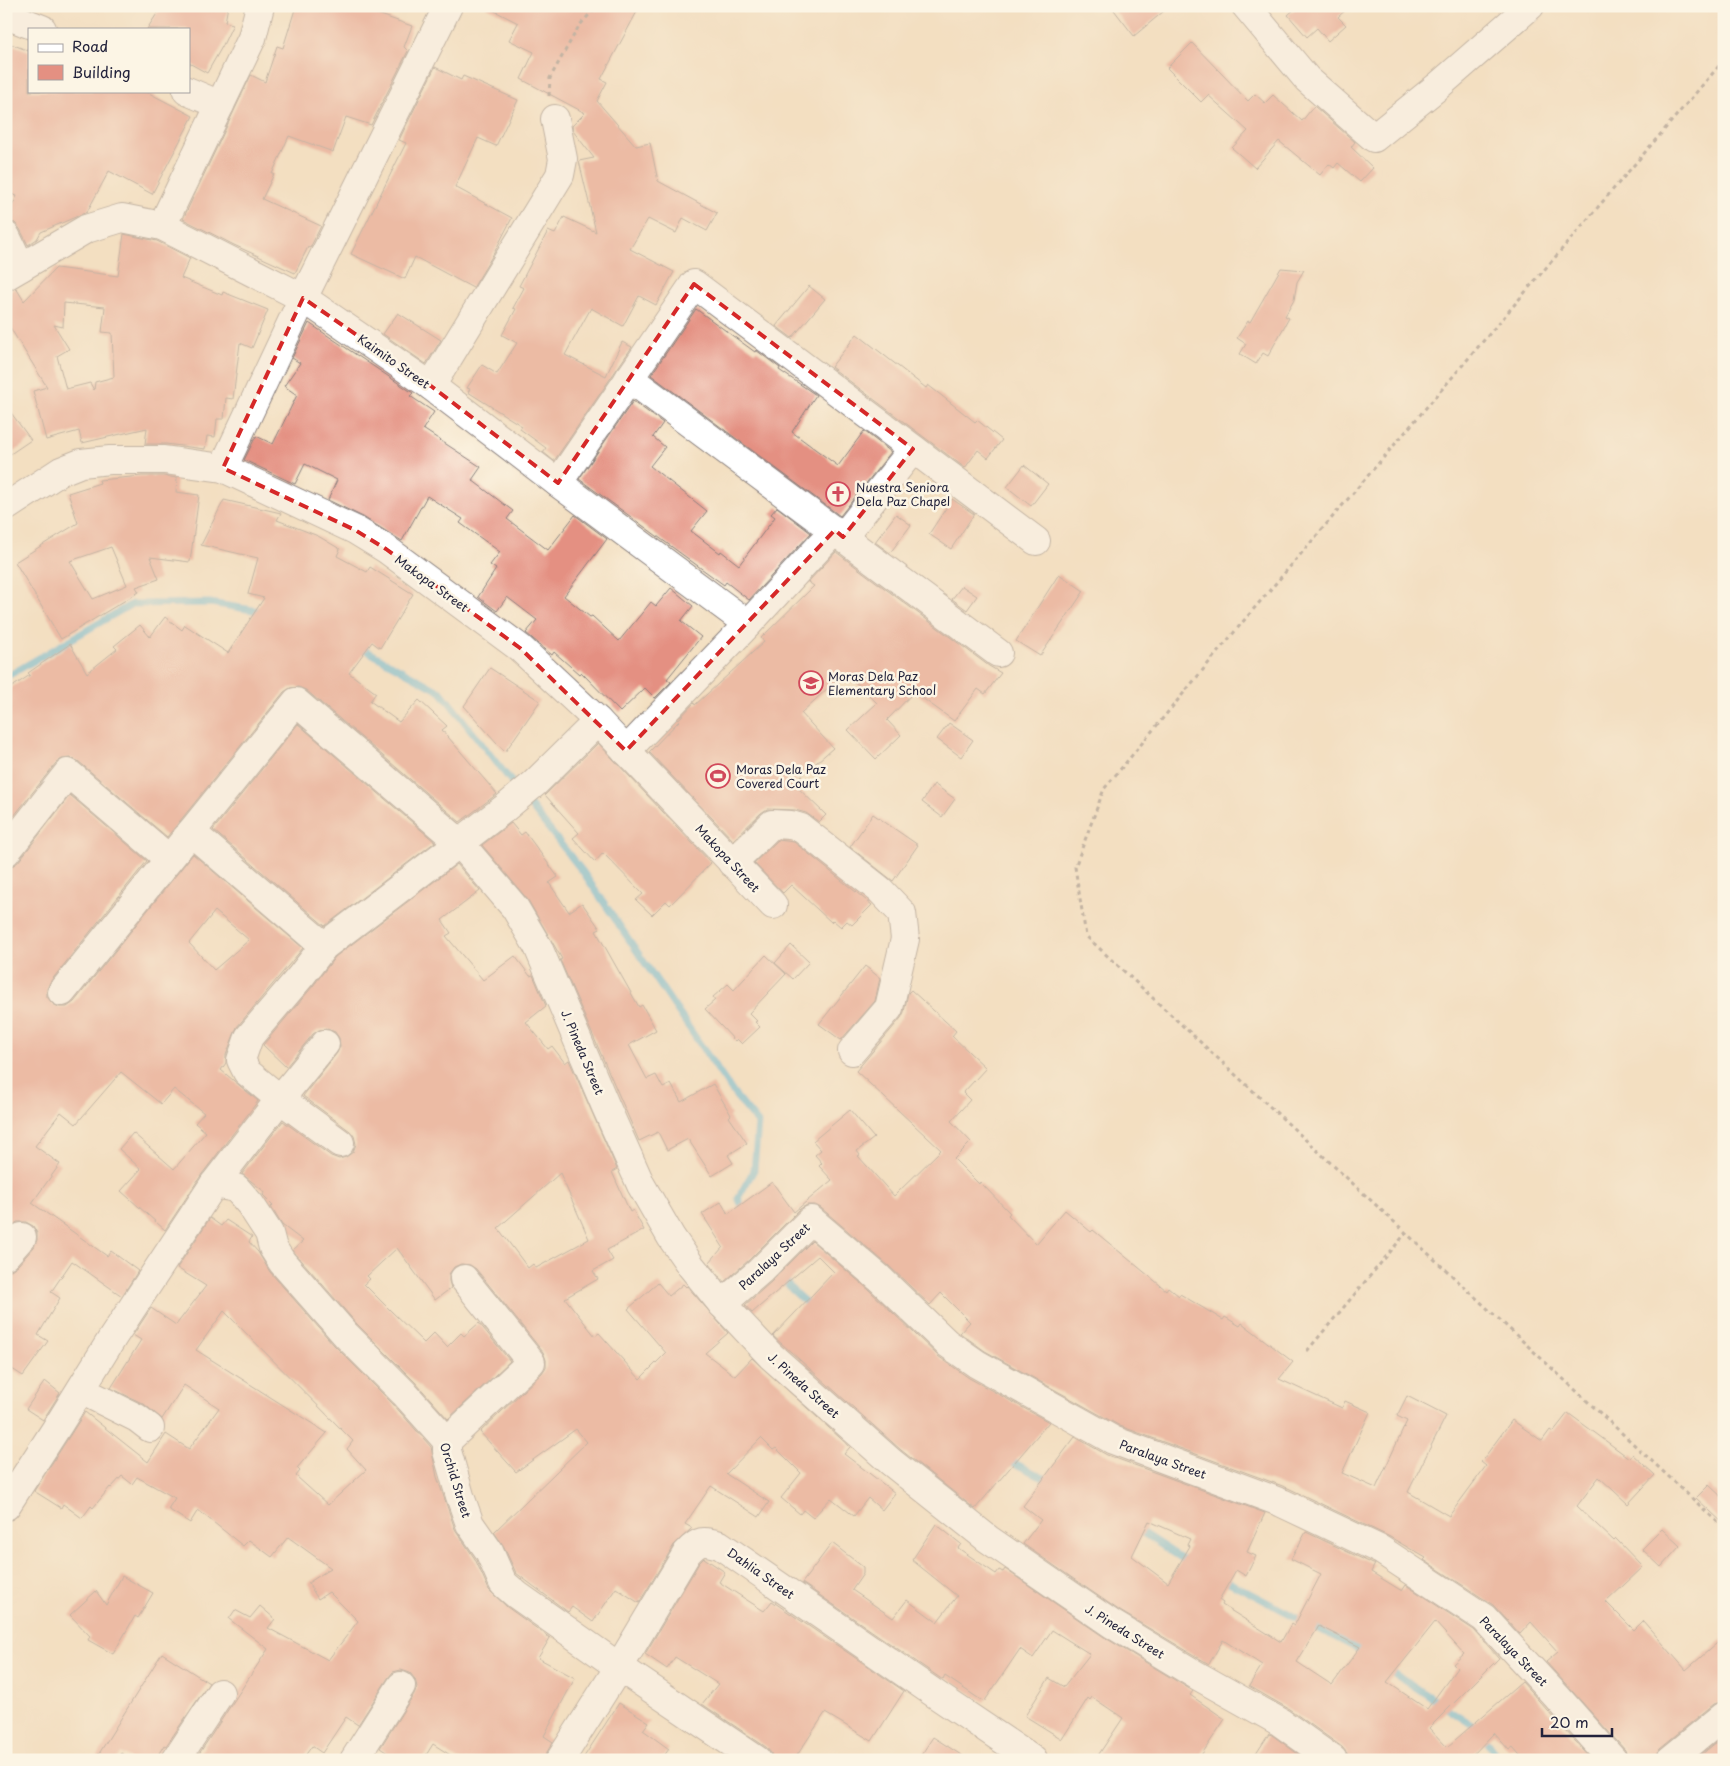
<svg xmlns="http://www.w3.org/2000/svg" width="1730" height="1766" font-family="'Playpen Sans',sans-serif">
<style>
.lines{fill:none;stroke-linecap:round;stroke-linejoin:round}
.stream{stroke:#5ab5d8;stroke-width:7}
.building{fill:#e49082;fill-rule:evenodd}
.minor-casing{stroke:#8a807e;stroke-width:30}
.path{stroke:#8a807e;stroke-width:3;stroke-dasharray:4 4;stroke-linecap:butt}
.minor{stroke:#fff;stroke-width:28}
.marked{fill:none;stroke:#d62828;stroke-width:4;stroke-dasharray:10 6;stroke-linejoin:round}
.labels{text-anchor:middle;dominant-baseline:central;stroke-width:5;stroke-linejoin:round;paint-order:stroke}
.street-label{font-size:12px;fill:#22223b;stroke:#fcf5e5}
.poi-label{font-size:12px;fill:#22223b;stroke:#fcf5e5;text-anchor:start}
</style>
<rect width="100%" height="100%" fill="#fcf5e5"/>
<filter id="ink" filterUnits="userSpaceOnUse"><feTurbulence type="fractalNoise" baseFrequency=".02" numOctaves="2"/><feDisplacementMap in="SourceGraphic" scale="10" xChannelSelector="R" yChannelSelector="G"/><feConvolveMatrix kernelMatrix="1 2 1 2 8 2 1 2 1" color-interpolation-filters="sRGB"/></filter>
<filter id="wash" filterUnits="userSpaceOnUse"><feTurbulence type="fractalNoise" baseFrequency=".0096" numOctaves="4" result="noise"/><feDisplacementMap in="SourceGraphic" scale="20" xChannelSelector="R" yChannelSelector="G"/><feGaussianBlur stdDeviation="1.12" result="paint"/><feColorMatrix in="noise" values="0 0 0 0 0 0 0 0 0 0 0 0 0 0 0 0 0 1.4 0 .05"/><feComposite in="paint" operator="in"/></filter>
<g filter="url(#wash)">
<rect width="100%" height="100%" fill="#f3dfc1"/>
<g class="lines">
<g class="stream">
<path d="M358,646L441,692L518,790"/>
<path d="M6,677L132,604L210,603L265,612"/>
<path d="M525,799L583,872L734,1094L758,1123L754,1170L738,1198L745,1212"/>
<path d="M775,1266L792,1290L811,1307"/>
<path d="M1008,1460L1052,1482"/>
<path d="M1135,1528L1189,1563"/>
<path d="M1221,1578L1365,1653"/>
<path d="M1388,1669L1477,1728L1499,1760"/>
</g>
</g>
<g id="blocks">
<g class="building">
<path d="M162,6H228L225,22L233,24L223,45L207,73L189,63V29H147Z"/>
<path d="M296,6H355L412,26L404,47L408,51L371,125L346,117L333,152L289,136L272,174H274L262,199L321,226L310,248L308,247L295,273L234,245L183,219L251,75L265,82L277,46L283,48Z"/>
<path d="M485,6H640L601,79L607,82L597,101L636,146L650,143L658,181L717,213L707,231L683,218L676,233L648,219L630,249L674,272L656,305L639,296L623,326L591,308L565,355L606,376L622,342L632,347L554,461L543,452L546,448L520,429L522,426L468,392L470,389L467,388L482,365L497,374L517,343L502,335L516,309L513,308L524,288L519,286L548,231L555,234L564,217L596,232L579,161L594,158L573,131L572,126L585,113L521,79L534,52L509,40L518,23Z"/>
<path d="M1111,6H1170L1134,36Z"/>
<path d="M1298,6H1350L1338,17L1346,25L1328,41L1317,28L1307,37L1288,15Z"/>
<path d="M6,42L29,51V91H145L193,116L152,194L109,171L87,212L41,232L37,239L28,245L20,229L15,223L9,221L7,216L17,196L6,192Z"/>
<path d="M1192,43L1248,101L1255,94L1265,103L1273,95L1302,121L1314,106L1355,142L1351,147L1373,168L1360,182L1338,163L1334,168L1329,164L1320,175L1279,141L1255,168L1232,148L1248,131L1208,95L1201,102L1167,68Z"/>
<path d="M435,67L461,80L463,76L518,100L496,146L478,138L455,187L512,218L494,253L473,288L415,257L405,279L351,254L406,143L399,140Z"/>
<path d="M124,234L157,241L190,258L181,278L222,295L223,292L268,310L252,348L240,343L233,399L226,398L224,419H217L215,437L207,436L205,449L166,444H145L147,428L82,443L79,431L46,440L33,391L47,387L6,321V292L16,288L24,301L56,268L118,276ZM64,303L105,307L102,332L112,333L114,377L95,382L94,390L90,383L66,389L57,356L69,349L54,325L63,327Z"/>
<path d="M1281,268L1304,270L1297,282L1294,300L1285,316L1289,318L1268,356L1263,353L1256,364L1240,354L1246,344L1237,338L1248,321L1250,322Z"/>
<path d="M809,286L825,299L792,338L776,326Z"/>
<path d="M696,309L755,352L756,350L780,368L779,370L816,395L792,432L838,466L864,431L891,452L840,516L651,375Z"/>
<path d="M398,313L441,340L426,364L383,334Z"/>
<path d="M309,323L413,393L410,396L434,412L423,429L481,467L472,480L513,511L507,519L548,550L575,515L607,539L564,596L590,617L592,616L619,641L651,602L656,606L671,588L693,606L681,621L701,637L667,679L671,682L655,698L645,688L620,712L581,672L579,674L554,652L552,655L526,633L537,620L507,597L497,611L478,597L496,569L490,565L500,552L460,523L463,519L427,496L402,541L363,517L328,500L337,480L305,464L295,484L244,460L256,436L273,444L297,395L284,386L300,363L292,358Z"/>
<path d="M857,334L926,388L928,385L975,422L977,420L1002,440L988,458L978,450L965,468L831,367Z"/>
<path d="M633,401L663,423L653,437L665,447L650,466L707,511L691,531L720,553L721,551L739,565L775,517L771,514L777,507L811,533L749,600L726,582L724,585L579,479Z"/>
<path d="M6,406L31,440L6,457Z"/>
<path d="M1024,465L1048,484L1031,506L1007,487Z"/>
<path d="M142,476H163L177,478L176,492L199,495L190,562L150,557L159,579L136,587L139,592L61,639L15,562L78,523L68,493L100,483L99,480ZM111,547L127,585L93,599L70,561Z"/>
<path d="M952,499L974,514L951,549L929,534Z"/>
<path d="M224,500L281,513L277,520L318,536L340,549L337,556L367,572L370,567L413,594L380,648L372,642L349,673L376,693L370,701L399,722L419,700L447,726L442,730L497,794L460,822L306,690L298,687L290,688L284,692L167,837L78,761L70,758L62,759L56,763L6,826V691L30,675L28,673L70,644L87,673L117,649L114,646L140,625L150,637L165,617L182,630L185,625L228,653L264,598L248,594L258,558L201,545Z"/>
<path d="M896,514L911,525L890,553L875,542Z"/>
<path d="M836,552L934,625L989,666L1001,673L985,694L978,689L954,721L914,692L887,720L901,735L876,759L848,730L877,703L845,672L801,713L833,748L793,783L826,815L819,822L806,813L795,810L767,809L761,813L733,840L649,752L679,721L678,720L694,703L695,705L764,642L761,638L814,586L808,582Z"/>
<path d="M1059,574L1084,591L1040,656L1016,641Z"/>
<path d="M962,586L977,596L967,610L952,599Z"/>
<path d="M490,668L540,701L505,752L464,706Z"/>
<path d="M949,723L973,740L961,757L937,739Z"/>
<path d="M298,724L435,842L325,926L213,830Z"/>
<path d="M598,743L711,863L670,905L666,901L652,915L636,900L643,894L603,853L595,862L573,838L579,833L545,795Z"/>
<path d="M934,784L955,799L942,817L922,802Z"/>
<path d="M70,795L147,861L50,982L47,989V997L53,1004L59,1007H67L74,1002L193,854L303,948L237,1027L226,1055V1063L221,1070L258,1101L202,1174L165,1230L121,1191L141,1169L119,1149L133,1133L174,1169L206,1132L195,1123L204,1113L174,1089L161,1104L121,1072L76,1124L61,1112L35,1146L60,1164L32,1203L107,1256L111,1251L138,1271L122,1296L72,1261L51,1292L60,1298L38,1335L48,1341L23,1376L6,1365V1270H11L18,1265L34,1247L37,1240V1233L33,1226L26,1222H17L6,1231V867L12,866L18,862ZM215,911L249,940L214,970L189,943Z"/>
<path d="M873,814L918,845L893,881L850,847Z"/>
<path d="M511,823L521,835L525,832L558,877L549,883L569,912L582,903L600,929L596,931L639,1007L642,1005L656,1030L629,1045L647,1079L656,1075L663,1088L671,1084L681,1102L713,1084L731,1115L729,1117L747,1143L728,1155L733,1163L712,1176L688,1139L667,1150L658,1132L639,1141L560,960L562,959L528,900L482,845Z"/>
<path d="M778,840L794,842L872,905L852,925L847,921L841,927L833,920L831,922L791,885L783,893L754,863Z"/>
<path d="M457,864L480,891L442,920L451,933L446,936L483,980L515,956L530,976L533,975L546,1006L526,1022L548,1049L552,1046L565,1063L569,1060L617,1169L612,1172L630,1212L633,1210L644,1230L607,1250L613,1260L593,1271L598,1279L565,1298L595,1336L599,1333L640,1379L666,1353L628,1309L658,1283L669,1296L683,1284L686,1287L687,1286L728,1333L705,1353L735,1376L752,1358L850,1447L844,1454L895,1493L882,1510L868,1498L854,1516L831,1498L813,1518L803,1510L800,1514L781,1498L801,1473L776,1448L773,1450L761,1438L726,1474L769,1502L759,1517L711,1486L685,1524L692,1528L674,1545L639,1603L616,1588L593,1622L572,1607L568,1612L516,1573L503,1545L494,1532L587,1442L576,1429L516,1472L480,1432L542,1373L546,1367V1360L543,1352L476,1269L470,1265L461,1264L454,1267L449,1274V1281L451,1288L435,1300L397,1248L367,1276L370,1279L364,1284L391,1311L424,1343L434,1333L447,1347L461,1333L464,1336L479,1323L510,1361L448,1419L415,1382L357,1324L295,1253L293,1250L303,1241L282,1225L271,1207L273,1205L263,1195L265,1192L242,1174L283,1121L331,1156L339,1159L346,1157L353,1152L356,1144L354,1136L350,1131L303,1096L337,1053L340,1046L339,1038L335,1032L327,1029L319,1030L313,1034L286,1067L263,1045L313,986L335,957ZM560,1173L589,1239L536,1268L533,1264L528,1268L498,1228Z"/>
<path d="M791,945L809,962L793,979L775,963Z"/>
<path d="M766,955L786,974L749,1013L757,1021L755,1022L760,1027L742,1044L737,1039L735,1041L705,1009L715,1000L713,997L728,984L734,990Z"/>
<path d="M865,966L880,978L875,1001L841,1040L819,1024Z"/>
<path d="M911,990L956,1031L952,1036L986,1068L963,1093L970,1100L951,1121L971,1142L954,1159L979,1184L980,1182L1010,1213L1008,1215L1036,1244L1065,1210L1091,1232L1093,1230L1166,1290L1168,1287L1179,1296L1180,1294L1223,1320L1225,1317L1240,1326L1242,1323L1293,1362L1279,1379L1342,1408L1345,1401L1370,1412L1342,1473L1376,1488L1407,1421L1397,1416L1407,1396L1446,1416L1408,1492L1449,1516L1486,1466L1481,1462L1512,1420L1542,1441L1550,1430L1553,1432L1568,1413L1629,1458L1632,1454L1655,1475L1628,1504L1599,1477L1577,1506L1614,1541L1616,1539L1643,1567L1606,1602L1634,1630L1643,1621L1686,1670L1724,1637V1701L1714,1704L1660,1748L1656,1754L1655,1760H1628L1625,1750L1546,1662L1558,1652L1531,1622L1520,1634L1493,1605L1424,1560L1426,1558L1390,1537L1288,1488L1120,1426L985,1351L960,1333L970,1322L941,1293L930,1305L889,1266L821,1208L815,1205H807L800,1209L749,1260L724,1282L709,1263L723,1247L702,1214L721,1202L728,1214L772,1182L794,1212L832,1180L819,1166L822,1163L815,1155L821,1150L813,1141L850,1110L874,1138L857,1151L860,1155L858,1156L894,1196L941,1150L856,1071L901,1018L904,1012L908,993Z"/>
<path d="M210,1218L221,1226L226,1220L252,1237L249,1242L258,1252L270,1272L334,1345L393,1404L431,1447L437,1477L455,1529L475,1559L489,1590L507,1607L550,1638L538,1658L575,1678L544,1736L553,1742L547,1752L544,1760H458L433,1744L423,1760H398L380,1748L414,1694L417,1687L415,1679L410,1673L401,1670L393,1672L388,1678L358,1725L346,1717L322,1753L312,1746L302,1760H195L268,1649L229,1619L235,1610L250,1618L260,1606L275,1619L268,1628L328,1660L358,1621L329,1592L318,1599L308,1583L331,1568L288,1537L272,1557L249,1540L243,1546L198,1510L190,1523L168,1509L175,1498L137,1477L132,1484L122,1476L111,1488L110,1487L93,1508L91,1506L82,1518L63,1504L61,1508L34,1491L85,1412L148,1462L166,1434L189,1449L219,1408L184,1385L162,1419L144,1404L111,1388L141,1340L133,1335L151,1308L176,1325L206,1286L177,1268ZM224,1311L353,1441L347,1449L366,1470L328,1505L296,1476L300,1471L297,1468L327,1433L196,1350Z"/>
<path d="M812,1241L869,1290L938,1356L969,1378L1049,1422L975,1509L901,1450L773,1336L834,1272L818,1256L752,1313L745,1305L771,1282Z"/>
<path d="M45,1381L60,1393L43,1420L26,1409Z"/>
<path d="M1075,1437L1107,1455L1265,1513L1247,1552L1256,1556L1246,1576L1236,1570L1219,1600L1223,1603L1222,1605L1281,1642L1291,1624L1294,1626L1321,1574L1291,1559L1306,1532L1373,1564H1375L1371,1572L1402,1591L1406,1585L1474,1630L1499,1658L1429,1728L1447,1747L1522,1682L1592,1760H1524L1513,1747L1509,1750L1494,1733L1468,1760H1348L1347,1753L1342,1747L1289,1709L1249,1686L1262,1665L1223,1640L1209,1664L1120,1611L1023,1544L1041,1520L1023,1506ZM1149,1521L1190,1539L1187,1545L1190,1546L1168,1583L1132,1556ZM1435,1622L1464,1654L1453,1664L1457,1668L1427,1709L1387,1682ZM1319,1626L1360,1647L1332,1685L1297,1662Z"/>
<path d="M1709,1485L1724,1499V1524L1696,1498Z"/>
<path d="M936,1524L961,1544L958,1548L996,1574L999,1570L1003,1572L1005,1569L1104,1637L1193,1691L1190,1695L1225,1719L1198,1760H1095L1123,1718L1092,1697L1090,1700L1088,1698L1062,1739L1025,1716L1049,1678L1064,1687L1090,1654L1052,1630L1033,1658L1020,1649L984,1702L945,1676L943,1680L802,1583L832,1543L863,1567V1574L852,1590L893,1618L907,1600L937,1622L957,1596L912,1560Z"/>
<path d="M1662,1529L1680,1546L1661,1567L1642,1549Z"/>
<path d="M704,1558L725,1572L719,1582L764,1611L772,1601L904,1691L872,1741L825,1713L794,1760H772L771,1753L766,1747L702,1704L718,1684L675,1657L667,1669L645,1654L699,1563Z"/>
<path d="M122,1576L153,1593L138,1618L135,1616L113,1654L88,1640L90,1636L70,1615L96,1591L106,1605Z"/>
<path d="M162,1653L209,1683L166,1746L164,1745L155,1760H132L121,1753L116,1760H95Z"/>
<path d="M619,1703L649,1722L643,1730L669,1749L661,1760H579L580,1758L582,1760Z"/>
<path d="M1269,1734L1272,1735L1306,1760H1252Z"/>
<path d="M1724,1736V1760H1695Z"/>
<path d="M933,1737L969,1760H918Z"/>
</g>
</g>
</g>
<g filter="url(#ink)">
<use href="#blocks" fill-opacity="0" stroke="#8a807e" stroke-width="1"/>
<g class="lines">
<g class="minor-casing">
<g id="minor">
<path d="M1246,6L1307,79L1374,138L1437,87L1530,6"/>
<path d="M6,15L42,29"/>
<path d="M187,91L220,105"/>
<path d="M162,226L252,38L260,6"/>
<path d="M6,236L21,267"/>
<path d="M6,276L86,229L122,218L162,226L303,298L431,386L558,483L748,624"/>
<path d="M629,378L998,653"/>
<path d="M431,386L560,175L563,159L555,119"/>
<path d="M223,468L303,298L448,6"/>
<path d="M558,483L694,284L1036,541"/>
<path d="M6,507L61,471L81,463L110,460H164L223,468L355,530L386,549L520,648L598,721L773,905"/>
<path d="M843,537L913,449"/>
<path d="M626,751L748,624L835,530"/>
<path d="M191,832L324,946"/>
<path d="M6,852L68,773L169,859"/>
<path d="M732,863L772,824L791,825L801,828L880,890L902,913L905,939L889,1008L852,1051"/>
<path d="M62,992L296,702L459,842L515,908L538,947L606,1107L641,1185L671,1237L691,1266L722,1304L771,1356L891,1462L988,1539L1112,1624L1198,1676L1280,1722L1333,1760"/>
<path d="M340,1143L280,1099L247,1072L241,1060L249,1037L301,976L324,946L505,808L535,783L598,721"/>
<path d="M214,1184L236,1188L250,1204L269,1233L273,1248L282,1262L346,1335L404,1393L447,1441V1451L460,1496L470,1524L489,1551L503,1583L517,1595L619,1667L757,1760"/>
<path d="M6,1255L22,1237"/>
<path d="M722,1304L760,1271L811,1220L879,1278L947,1343L977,1364L1113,1440L1282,1503L1381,1550L1484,1618L1558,1698L1613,1760"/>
<path d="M81,1390L137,1418L150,1428"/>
<path d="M447,1441L531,1362L464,1279"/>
<path d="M6,1506L59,1424L113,1337L214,1184L280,1099L325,1044"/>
<path d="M176,1760L220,1693"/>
<path d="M354,1760L401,1686"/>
<path d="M560,1760L619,1667L687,1553C699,1540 703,1540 720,1545L941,1698L1033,1760"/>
<path d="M1670,1760L1724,1716"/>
</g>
</g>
<g class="path">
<path d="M1724,60L1246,618L1104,789L1075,867L1086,936L1724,1528"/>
<path d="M549,96L550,78L579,26L597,6"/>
<path d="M1307,1351L1406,1233"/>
</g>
<use href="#minor" class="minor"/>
</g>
</g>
<path d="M0 0H1730V1766H0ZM694,284L913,449L843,537L835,530L626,751L520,648L386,549L355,530L223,468L303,298L431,386L558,483Z" fill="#f3dfc1" fill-opacity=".55" fill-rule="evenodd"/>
<path class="marked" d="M694,284L913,449L843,537L835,530L626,751L520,648L386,549L355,530L223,468L303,298L431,386L558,483Z"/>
<defs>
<g id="church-ring" transform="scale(1.25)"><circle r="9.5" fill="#fcf5e5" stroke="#d1495b" stroke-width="1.5"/><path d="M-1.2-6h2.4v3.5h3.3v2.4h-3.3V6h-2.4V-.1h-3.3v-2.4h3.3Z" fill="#d1495b"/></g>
<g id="school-ring" transform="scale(1.25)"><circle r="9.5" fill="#fcf5e5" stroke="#d1495b" stroke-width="1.5"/><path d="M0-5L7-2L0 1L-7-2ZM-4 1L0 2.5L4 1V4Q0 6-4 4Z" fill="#d1495b"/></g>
<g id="stadium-ring" transform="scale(1.25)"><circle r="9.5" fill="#fcf5e5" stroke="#d1495b" stroke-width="1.5"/><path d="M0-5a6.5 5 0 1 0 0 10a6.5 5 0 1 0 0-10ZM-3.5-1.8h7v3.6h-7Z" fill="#d1495b"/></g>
</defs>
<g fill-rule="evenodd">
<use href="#church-ring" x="838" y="494"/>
<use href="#school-ring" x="811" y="683"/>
<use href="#stadium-ring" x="718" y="776"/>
</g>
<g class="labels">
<g class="street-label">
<text transform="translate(394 361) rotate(35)">Kaimito Street</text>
<text transform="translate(432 583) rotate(36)">Makopa Street</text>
<text transform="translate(728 858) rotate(47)">Makopa Street</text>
<text transform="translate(583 1052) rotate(67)">J. Pineda Street</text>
<text transform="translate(774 1256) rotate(-43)">Paralaya Street</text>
<text transform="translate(804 1385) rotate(42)">J. Pineda Street</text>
<text transform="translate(1163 1459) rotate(20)">Paralaya Street</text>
<text transform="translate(456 1480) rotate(73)">Orchid Street</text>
<text transform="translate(761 1573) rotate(35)">Dahlia Street</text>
<text transform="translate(1125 1631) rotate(32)">J. Pineda Street</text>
<text transform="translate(1514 1651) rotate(46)">Paralaya Street</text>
</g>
<g class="poi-label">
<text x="856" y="487">Nuestra Seniora<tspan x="856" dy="14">Dela Paz Chapel</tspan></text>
<text x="828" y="676">Moras Dela Paz<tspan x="828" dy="14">Elementary School</tspan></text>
<text x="736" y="769">Moras Dela Paz<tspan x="736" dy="14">Covered Court</tspan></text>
</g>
</g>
<rect width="1730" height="1766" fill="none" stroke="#fcf5e5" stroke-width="25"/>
<rect x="28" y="28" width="162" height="65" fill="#fcf5e5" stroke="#a5a1a1"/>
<rect x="38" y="44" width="25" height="8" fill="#ffffff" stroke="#a5a1a1"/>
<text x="72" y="52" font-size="15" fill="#22223b">Road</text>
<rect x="38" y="65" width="25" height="15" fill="#e49082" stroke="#a5a1a1"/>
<text x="72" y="78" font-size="15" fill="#22223b">Building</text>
<path d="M1542 1728v8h70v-8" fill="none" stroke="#22223b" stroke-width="2.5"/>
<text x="1550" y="1728" font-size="15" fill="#22223b" stroke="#fcf5e5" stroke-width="4" paint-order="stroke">20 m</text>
</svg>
